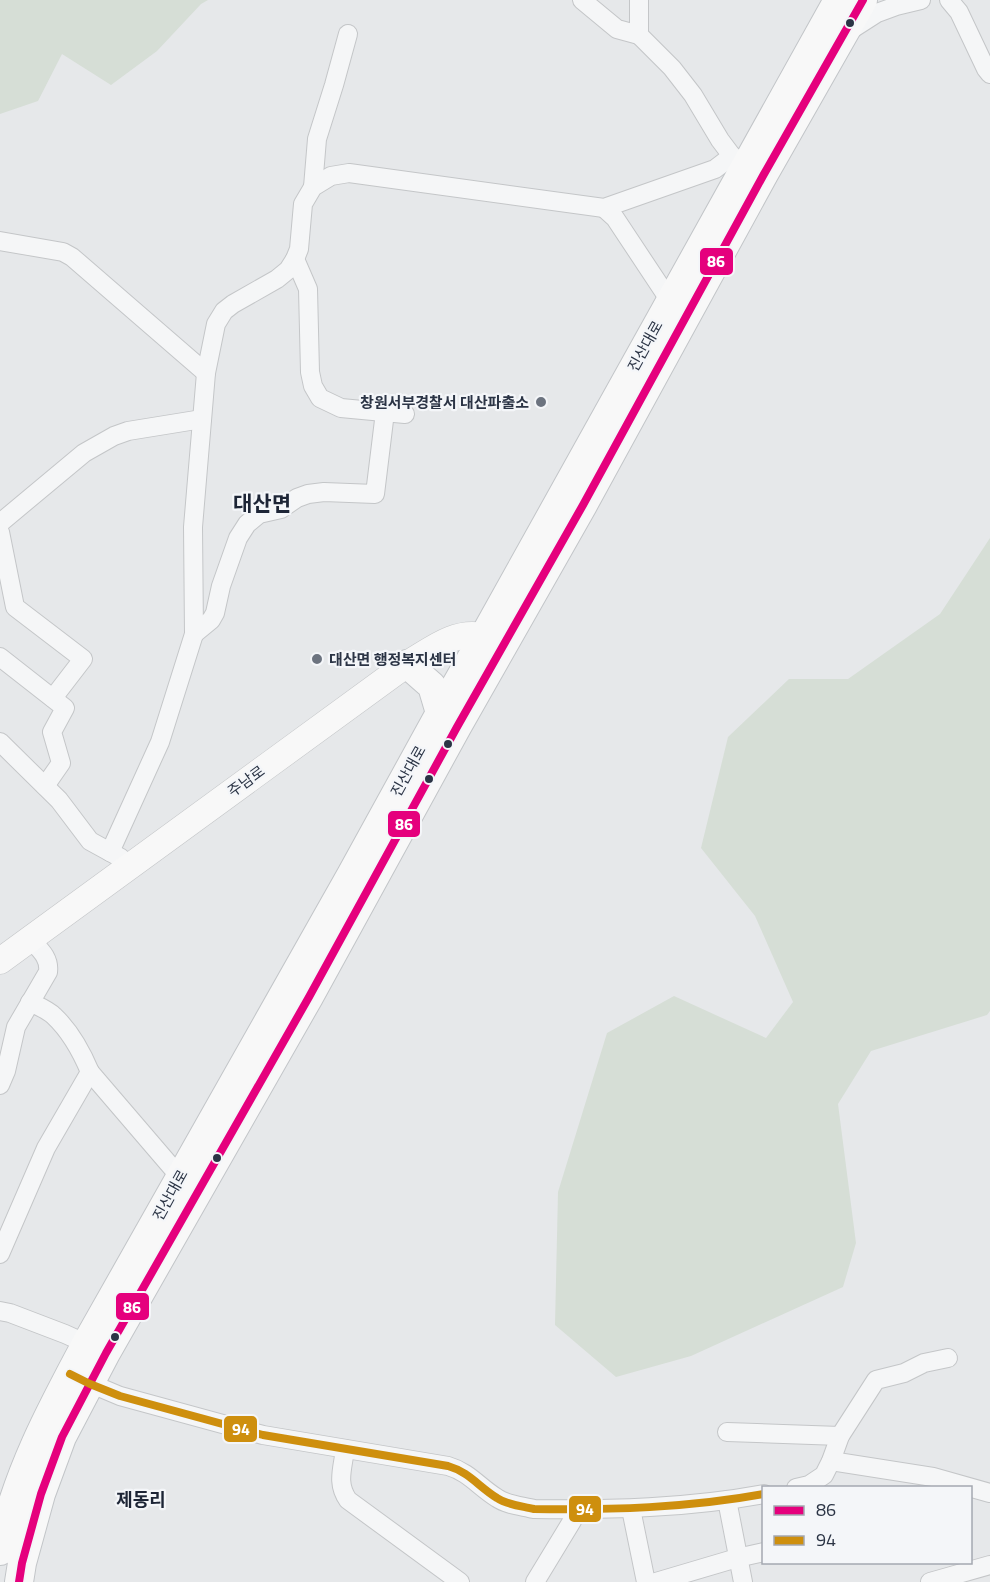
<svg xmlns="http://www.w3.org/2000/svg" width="990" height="1582" font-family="'Titillium Web','Noto Sans KR',sans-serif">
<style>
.green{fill:#d6ded6}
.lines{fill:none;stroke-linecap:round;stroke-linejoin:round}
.street-casing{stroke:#c4c6c8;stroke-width:20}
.secondary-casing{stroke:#c4c6c8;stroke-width:27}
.primary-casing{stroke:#c2c5c8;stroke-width:30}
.street{stroke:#f5f6f7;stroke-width:18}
.secondary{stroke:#f8f8f8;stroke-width:26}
.primary{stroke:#f8f8f8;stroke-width:28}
.bus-1-casing{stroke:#f4f6f9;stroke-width:12}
.bus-2-casing{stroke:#f4f6f9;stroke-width:12}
.bus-1{stroke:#e5007d;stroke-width:8}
.bus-2{stroke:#ce8f0e;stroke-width:8}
.bus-dot{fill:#2b3445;stroke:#f4f6f9;stroke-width:2}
.poi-dot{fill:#6c737f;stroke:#f4f6f9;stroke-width:2}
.labels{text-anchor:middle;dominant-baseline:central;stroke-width:4.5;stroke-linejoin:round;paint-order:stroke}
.street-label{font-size:15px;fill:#2b3445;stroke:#f4f6f9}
.poi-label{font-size:15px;font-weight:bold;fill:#2b3445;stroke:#f4f6f9;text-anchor:end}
.quarter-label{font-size:18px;font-weight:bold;fill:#1d2536;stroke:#f4f6f9}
.district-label{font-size:21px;font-weight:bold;fill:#1d2536;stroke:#f4f6f9}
.line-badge{stroke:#f4f6f9;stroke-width:2}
.badge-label{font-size:16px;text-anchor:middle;font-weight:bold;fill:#fff}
</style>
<rect width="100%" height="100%" fill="#e6e8ea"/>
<g class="green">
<path d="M0,0H208L201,4L157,51L111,85L62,54L38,101L0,114Z"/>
<path d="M990,538V1011L987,1015L871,1051L838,1104L856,1243L843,1287L691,1356L616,1377L555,1325L558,1192L607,1033L674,996L766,1038L793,1002L755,916L701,848L728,737L789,679H848L940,614Z"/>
</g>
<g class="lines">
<g class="street-casing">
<g id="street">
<path d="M582,0L617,29L639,35"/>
<path d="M639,0V35L672,68L693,95L720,140L732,156L742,161"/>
<path d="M949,0L959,12L986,69L990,74"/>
<path d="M849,31L877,13L896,6L921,0"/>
<path d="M313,187L317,139L334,85L348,34"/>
<path d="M604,208L615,218L670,301"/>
<path d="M0,241L63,252L72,257L206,373"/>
<path d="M295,259L308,289L310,372L313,386L320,398L341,408L405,414"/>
<path d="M0,523L84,453L114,436L128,431L202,419"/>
<path d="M0,532L15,607L83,659L53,698"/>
<path d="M194,634L211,620L215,613L221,586L238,538L247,524L259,514L281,509L297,498L308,494L324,492L375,494L385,412"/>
<path d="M0,657L65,708L52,732L61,763L45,786"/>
<path d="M0,742L59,800L90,841L121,858"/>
<path d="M110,852L160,742L194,634L193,527L206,373L216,324L224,311L233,304L277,279L288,270L295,259L299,249L303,204L313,187L331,176L349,173L604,208L715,169L732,156"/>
<path d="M90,1072L180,1177"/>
<path d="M0,1085L6,1071L16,1027L48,972C50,957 39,949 30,939"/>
<path d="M0,1254L46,1148L90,1072C82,1053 70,1031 54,1016C48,1010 38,1006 30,1002"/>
<path d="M0,1311L10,1313L65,1334L96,1348"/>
<path d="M82,1380L120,1396L263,1435L448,1466C469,1472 479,1487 497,1498C507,1505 522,1506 534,1509C611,1510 688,1508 764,1494"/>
<path d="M727,1432L840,1436"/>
<path d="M345,1449C343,1468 336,1483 348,1500L460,1582"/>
<path d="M831,1461L933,1477L990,1493"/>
<path d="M796,1488L809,1485L824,1475L831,1461L840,1436L876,1380L904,1373L924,1363L948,1358"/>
<path d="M727,1500L743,1582"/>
<path d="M631,1509L646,1582"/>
<path d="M535,1582L572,1521L577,1510"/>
<path d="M656,1582L737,1558L764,1552"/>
<path d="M930,1582L990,1565"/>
</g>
</g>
<g class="secondary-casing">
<path id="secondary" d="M0,961L407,664C430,651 454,630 482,636C488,637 494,642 499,645"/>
</g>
<g class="primary-casing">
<g id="primary">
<path d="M407,664L432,686L440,713"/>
<path d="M0,1551C15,1476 51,1409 87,1342L351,875L440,713L484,636L838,0"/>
<path d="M19,1582L22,1563L41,1494L62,1437L106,1353L309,997L457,727L583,505L764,174L863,0"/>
</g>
</g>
<use href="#street" class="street"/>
<use href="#secondary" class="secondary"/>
<use href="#primary" class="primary"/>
<g class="bus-1-casing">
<path id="bus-1" d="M19,1582L22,1563L41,1494L62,1437L106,1353L309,997L457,727L583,505L764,174L863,0"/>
</g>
<g class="bus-2-casing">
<path id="bus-2" d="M70,1374L90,1384L120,1396L263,1435L448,1466C469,1472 479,1487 497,1498C507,1505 522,1506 534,1509C611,1510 688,1508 764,1494"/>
</g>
<use href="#bus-1" class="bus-1"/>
<use href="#bus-2" class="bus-2"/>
</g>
<g class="bus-dot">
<circle cx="850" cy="23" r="5"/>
<circle cx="448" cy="744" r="5"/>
<circle cx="429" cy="779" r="5"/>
<circle cx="217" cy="1158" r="5"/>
<circle cx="115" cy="1337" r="5"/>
</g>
<g class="poi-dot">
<circle cx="541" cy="402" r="6"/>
<circle cx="317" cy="659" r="6"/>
</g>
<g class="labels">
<g class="street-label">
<text transform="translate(645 346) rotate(-61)">진산대로</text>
<text transform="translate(408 771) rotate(-61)">진산대로</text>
<text transform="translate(246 781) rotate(-36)">주남로</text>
<text transform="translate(170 1195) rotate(-61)">진산대로</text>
</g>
<g class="poi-label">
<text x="529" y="402">창원서부경찰서 대산파출소</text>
<text x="329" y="659" text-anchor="start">대산면 행정복지센터</text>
</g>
<g class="quarter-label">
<text x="141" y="1499">제동리</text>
</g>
<g class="district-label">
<text x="262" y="503">대산면</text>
</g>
</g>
<g class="line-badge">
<rect x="699" y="247" width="35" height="29" rx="6" fill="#e5007d"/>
<rect x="387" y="810" width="34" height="28" rx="6" fill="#e5007d"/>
<rect x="115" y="1292" width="35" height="29" rx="6" fill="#e5007d"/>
<rect x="223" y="1415" width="35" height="28" rx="6" fill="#ce8f0e"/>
<rect x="568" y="1495" width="34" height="28" rx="6" fill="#ce8f0e"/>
</g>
<g class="badge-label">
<text x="716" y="267">86</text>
<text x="404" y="830">86</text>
<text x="132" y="1313">86</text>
<text x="241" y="1435">94</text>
<text x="585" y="1515">94</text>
</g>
<rect x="762" y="1486" width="210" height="78" fill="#f4f6f9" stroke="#a4a8b1" stroke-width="1.5"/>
<rect x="774" y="1506" width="30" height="9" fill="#e5007d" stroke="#a4a8b1" stroke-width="1.5"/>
<text x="816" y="1516" font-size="18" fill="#2b3445">86</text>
<rect x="774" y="1536" width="30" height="9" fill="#ce8f0e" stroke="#a4a8b1" stroke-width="1.5"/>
<text x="816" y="1546" font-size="18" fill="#2b3445">94</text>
</svg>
